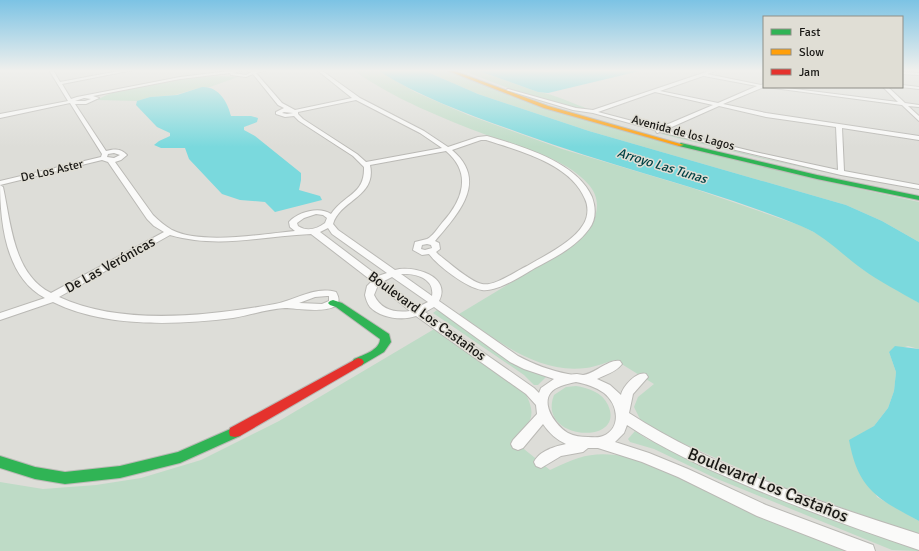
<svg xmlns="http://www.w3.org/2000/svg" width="919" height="551" font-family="Signika,sans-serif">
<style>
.green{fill:#bedbc6}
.water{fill:#7ad9dd}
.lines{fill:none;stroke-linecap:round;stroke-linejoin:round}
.street-casing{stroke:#bab9b5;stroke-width:2}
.fast-casing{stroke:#bab9b5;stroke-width:2}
.slow-casing{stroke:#bab9b5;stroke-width:2}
.jam-casing{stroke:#bab9b5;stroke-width:2}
.street{fill:#fafaf9;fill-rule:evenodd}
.fast{fill:#30b455;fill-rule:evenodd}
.slow{fill:#ff9f0a;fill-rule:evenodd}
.jam{fill:#e5322d;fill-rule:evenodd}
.labels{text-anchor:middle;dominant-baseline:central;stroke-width:3;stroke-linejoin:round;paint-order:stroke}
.far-street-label{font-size:12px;fill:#191815;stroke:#e0ded5}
.far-water-label{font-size:13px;font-style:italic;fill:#004245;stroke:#e0ded5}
.street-label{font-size:14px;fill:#191815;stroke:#e0ded5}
.near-street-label{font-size:17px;fill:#191815;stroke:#e0ded5}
</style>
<rect width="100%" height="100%" fill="#ddddd8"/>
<g class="green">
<path d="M353,70H377L415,92L468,115L562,149L692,188L802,226L829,240L862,269L919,303V349L908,346L889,352L896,372L894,391L888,408L874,426L850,441L877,497L919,521V535L775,484L664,435L640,419L634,407L638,397L654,384L615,360C606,362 596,367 586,368C536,374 497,340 459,314L577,243C593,228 606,205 589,185C565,157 522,149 489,136C442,118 394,99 353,70Z"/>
<path d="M423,70H445L525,101L641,136L796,175L919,202V242L882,221L846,205L589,131L478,94Z"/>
<path d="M461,70H476L538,92C554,94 574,104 591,110H583L513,90Z"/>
<path d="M222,76L238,77L210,87L199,88L175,95L150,97L138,101L97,100C128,82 186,77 222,76Z"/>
<path d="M663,133L759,157L885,185L760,158L661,134Z"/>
<path d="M437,310L514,362L546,377L538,385H534L524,375L433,313Z"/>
<path d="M436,328L524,391C538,416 531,422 514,441L550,470C583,454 595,451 631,457L854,551H0V482L43,489L96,485L141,478L201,460L279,421Z"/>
<path d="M576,386C588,388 602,392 608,405C627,446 536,441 554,395L566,387Z"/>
<path d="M635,431L647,439L717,471L919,551L892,550L715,478L654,449L630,442L628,439Z"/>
</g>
<g class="water">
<path d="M377,70H423L478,94L589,131L846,205L882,221L919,242V303C900,292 880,282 862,269C841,254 826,236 801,226C711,189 615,168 523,134C473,116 423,99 377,70Z"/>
<path d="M476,70H527L547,72L570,70H644L548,93L538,92Z"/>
<path d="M202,87C219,86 228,103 231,116H251L258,118L257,122L244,127V130L255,136L301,173V180L299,190L320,196L322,200L275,212L265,202L240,200L222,194L189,159L185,148H161L154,145L159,141L170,136V133L157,127L136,105L137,101L150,97L177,95Z"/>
<path d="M895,346L919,349V521C878,499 858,490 849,440L874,426L888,408L894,391L896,372L889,352Z"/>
</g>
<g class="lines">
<g class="street-casing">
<g id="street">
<path d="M49,70H53L60,82L124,70H133L62,84L71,99L77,97L180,77L237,70L241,71L233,73L246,75L251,72L246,70H267L256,73L282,103L295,110L352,98L317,70H321L360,98L424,131L448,147L478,137L487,136C521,146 577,162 592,197C596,208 596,220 589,229C576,247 554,258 535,268C521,276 498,292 482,290C467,288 438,266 429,254L422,255L413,250L415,242C419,241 423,240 427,239C432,237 438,228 442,223C462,201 473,174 446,151L370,165C377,197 340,200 333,224L338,230L395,270C413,265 452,276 439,301L518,356C533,364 551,371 568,374C571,375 574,374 577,374C579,374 581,375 583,375C594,374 610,358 620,361L622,364C616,372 605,375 597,379L610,385L621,395C623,386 637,371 646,374L648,377L633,394L629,413C717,470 820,502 919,534V550C860,530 801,509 743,484C703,467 663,449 627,425L624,433L615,442L649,453L688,469L766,505L873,545L875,551H847L757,516L678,477L642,462L598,448H588L583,452L561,456L541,468L536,466L534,462C539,451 556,446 566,444C557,440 549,433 543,424L523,448L518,450L513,448L511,444L513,440L537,414L536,405L526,394L416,316C402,321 381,318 370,307C367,303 366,299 365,295L367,286L372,281L311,234C262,236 219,249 170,235L59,297C120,326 210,316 275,304C296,300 314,286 336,292C351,318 295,308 285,308C268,309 250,315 233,318C177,325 105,328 53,302L0,320V313L45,298C5,277 0,221 0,181L101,157L102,154L70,103L0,118V114L68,101ZM230,73L231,75L246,77L253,74L278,105L284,108L276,112V114L285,117L294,116L299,121L353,156L364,167C365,195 344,194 331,214C319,206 298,212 289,222L290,227L295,231C262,234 202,245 172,230C165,226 159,221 153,215L115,162L121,160L127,155C121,148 114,149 106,151L75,104H86L99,98L93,96L180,79ZM84,98L91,99L85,101H75ZM356,100L420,133L442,148L366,162L357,154L303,119L298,114V112ZM284,112L293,113L287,114L282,113ZM481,140H486C520,151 571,164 585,199C589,207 588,218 583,225C573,242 544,256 527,266C516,271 494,287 482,284C469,281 450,263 439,255L436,252L440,249L439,243L435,241C458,214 489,181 452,150ZM114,153L120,155L114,158L107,157L108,154ZM102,160L108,162L147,219L154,226L164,232L51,293C13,274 11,223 3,187L0,185ZM316,214L323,215L327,218L325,223C317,229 307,232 298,226L297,223L304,218ZM328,228L332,234L387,273L378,276L320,232ZM427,244L431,245L432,248L425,250L421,249L422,245ZM401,274C415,273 435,278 432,296ZM392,277L428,302L418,307L384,281ZM378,285L410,311C395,313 381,310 374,295ZM327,296H329V301L322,304L299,303L315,297ZM434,307L510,362L524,369L554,379L541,388L539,393L534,388L425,312ZM576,382C586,384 596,387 604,393C618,404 622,428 603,436C599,438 593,437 588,437C581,437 574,436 568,433C552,423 535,395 561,386C566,384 571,383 576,382Z"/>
<path d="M712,70H718L707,74L761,85L764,84V87L723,104L766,113L919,136V140L842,128L844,171L919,185V189L841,175L660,132L657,133L655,130L593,113L573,110L506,90L508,89L576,108L593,110ZM703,76H704L757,86L718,103L660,91ZM655,92L713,105L659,128L598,112ZM719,106L766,117L836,127L838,170L755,152L665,130Z"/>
<path d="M902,72L919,73V75L902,74Z"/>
<path d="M902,85L919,87V89L901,87H902Z"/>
<path d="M766,87H779L898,102L883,87H888L905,103L919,105V107L908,106L919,116V121L902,105Z"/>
</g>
</g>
<g class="fast-casing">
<g id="fast">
<path d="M681,143L817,175L919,196V200L817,179L679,146L678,145Z"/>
<path d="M333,300L342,303L389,334L391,342L384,352L362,365L358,366L354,365L352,362L354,359C363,355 380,350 380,339L336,307L330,305L328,303L330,301Z"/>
<path d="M235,427L240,428L241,432L240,436L180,463L120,478L65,484L35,479L0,468V456L35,467L65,472L120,466L178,452Z"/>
</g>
</g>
<g class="slow-casing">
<path id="slow" d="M446,70H452L548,106L684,145L679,146L544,108Z"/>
</g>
<g class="jam-casing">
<path id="jam" d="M358,358L362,359L364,362L362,365L240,436L235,437L230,436L229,432L230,428Z"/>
</g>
<use href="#street" class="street"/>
<use href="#fast" class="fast"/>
<use href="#slow" class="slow"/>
<use href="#jam" class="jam"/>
</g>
<linearGradient id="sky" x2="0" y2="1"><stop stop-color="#7cc3e4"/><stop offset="0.48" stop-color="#f0f0ed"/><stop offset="1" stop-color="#f0f0ed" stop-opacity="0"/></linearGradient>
<rect width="919" height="147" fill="url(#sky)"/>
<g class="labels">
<g class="far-street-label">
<text transform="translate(683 133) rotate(15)">Avenida de los Lagos</text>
<text transform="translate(52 171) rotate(-13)">De Los Aster</text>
</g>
<g class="far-water-label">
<text transform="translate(662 166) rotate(17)">Arroyo Las Tunas</text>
</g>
<g class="street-label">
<text transform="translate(110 265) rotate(-29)">De Las Verónicas</text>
<text transform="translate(427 316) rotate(36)">Boulevard Los Castaños</text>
</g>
<g class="near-street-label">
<text transform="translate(768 485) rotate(22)">Boulevard Los Castaños</text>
</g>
</g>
<rect x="763" y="16" width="140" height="72" fill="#e0ded5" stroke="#908f88"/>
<rect x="771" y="29" width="20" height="6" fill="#30b455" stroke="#908f88"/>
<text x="799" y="36" font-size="12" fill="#191815">Fast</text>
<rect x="771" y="49" width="20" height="6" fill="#ff9f0a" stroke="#908f88"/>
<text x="799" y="56" font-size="12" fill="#191815">Slow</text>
<rect x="771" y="69" width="20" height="6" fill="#e5322d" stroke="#908f88"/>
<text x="799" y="76" font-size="12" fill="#191815">Jam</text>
</svg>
